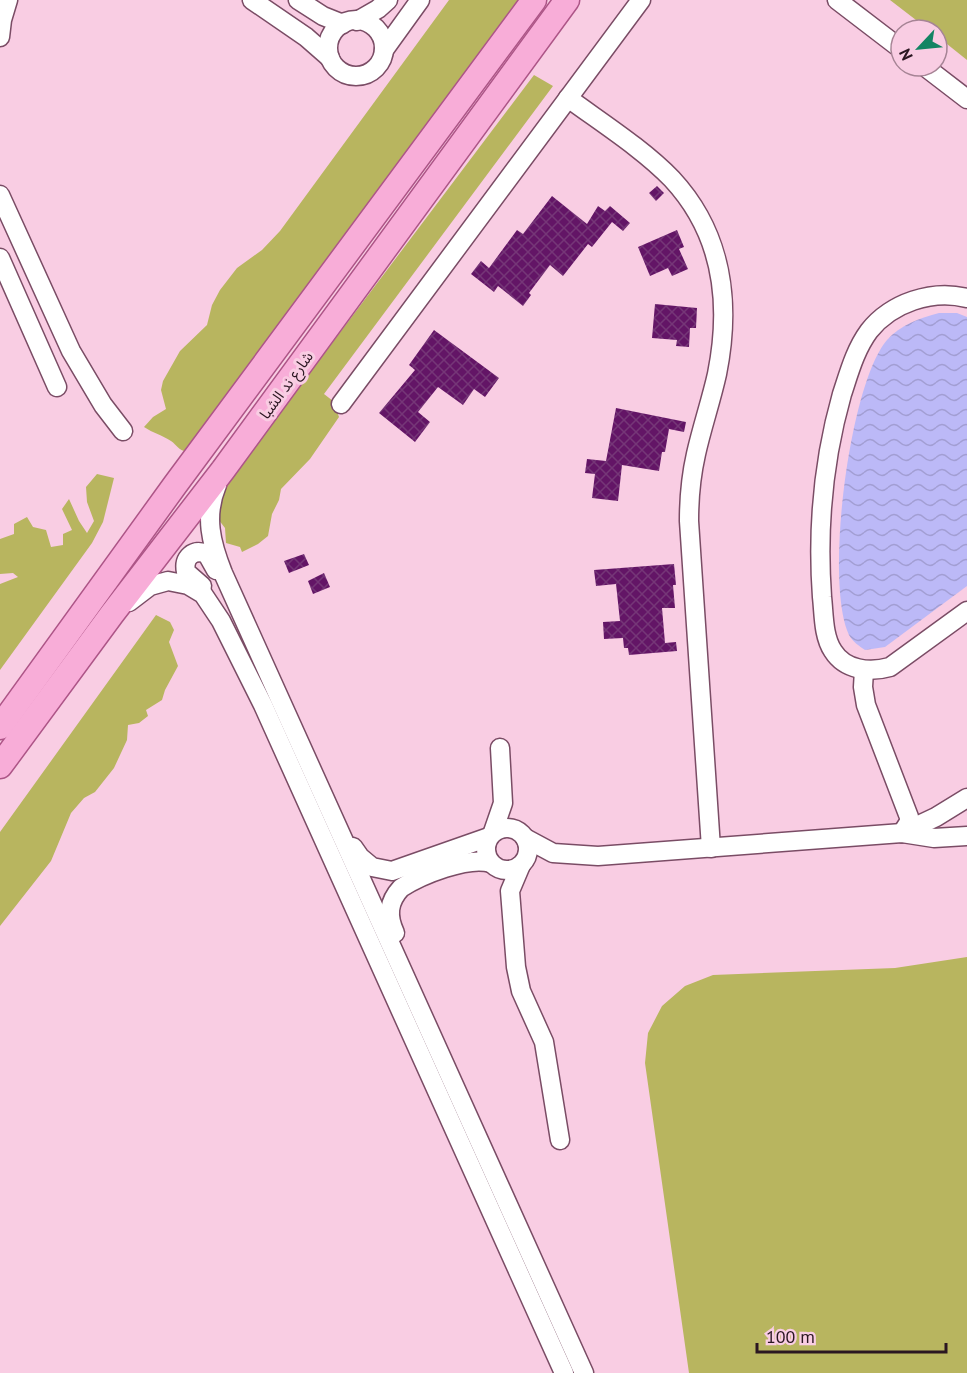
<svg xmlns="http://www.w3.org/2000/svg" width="967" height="1373" font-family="'PT Sans','Noto Sans Arabic',sans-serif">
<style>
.green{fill:#b8b55f}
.water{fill:url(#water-waves)}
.building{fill:url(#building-cross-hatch)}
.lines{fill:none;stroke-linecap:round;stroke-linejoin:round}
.minor-casing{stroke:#7a4c65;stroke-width:21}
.major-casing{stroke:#ad5587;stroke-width:27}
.minor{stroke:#fff;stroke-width:18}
.major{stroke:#f8add8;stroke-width:24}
.labels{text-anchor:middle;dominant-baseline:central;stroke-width:6;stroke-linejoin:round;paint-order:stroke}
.street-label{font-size:15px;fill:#2a1621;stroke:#f9cde3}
</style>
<defs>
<pattern id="water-waves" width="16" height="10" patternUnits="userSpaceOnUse" patternTransform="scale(1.5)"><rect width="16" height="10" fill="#bcb9f7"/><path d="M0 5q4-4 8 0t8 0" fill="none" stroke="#a29ed3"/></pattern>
<pattern id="building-cross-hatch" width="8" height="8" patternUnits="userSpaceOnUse" patternTransform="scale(1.5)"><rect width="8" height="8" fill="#631566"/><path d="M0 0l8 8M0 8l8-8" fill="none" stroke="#753677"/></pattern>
</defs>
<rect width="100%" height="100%" fill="#f9cde3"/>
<g class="green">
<path d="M449,0H520L187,452C178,450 177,445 171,441C162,435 153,433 144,427L153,417L166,409L161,390L163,381L180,351L207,325L212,305L220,290L237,268L262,250L280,231Z"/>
<path d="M890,0H967V60L937,36V30H929Z"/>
<path d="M534,75L553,86L324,394L333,401L339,417L310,459L281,489L279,500L272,514L268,536L258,544L242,552L240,547L226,543L225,528L215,515L225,485Z"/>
<path d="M97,474L114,478L103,522L92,543L0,670V584L18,577L13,573L0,574V539L14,534V524L27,517L33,527L46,530L51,547L63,545V534L72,530L62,509L69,499L79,521L87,533L94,521L87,502L86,487Z"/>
<path d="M156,615L170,622L174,630L169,642L178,666L165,690L162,700L146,710L148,716L139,723L128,725L127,740L114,768L95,792L84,798L71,813L51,861L0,926V832Z"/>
<path d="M967,957V1373H689L645,1063L648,1033L662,1006L685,986L713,975L895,968Z"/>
</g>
<path class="water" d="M939,313H957L967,317V586L885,647L865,650C859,646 853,642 849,635C824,583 849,384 887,340C900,325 920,318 939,313Z"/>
<g class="building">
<path d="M657,186L664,193L656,201L649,193Z"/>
<path d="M552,196L587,224L598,206L605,211L610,206L630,223L623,231L612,222L592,247L588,244L563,276L550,265L529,293L531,295L523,306L498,286L494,292L471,274L481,261L489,268L517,230L523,234Z"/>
<path d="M677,230L684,247L679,249L688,269L672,276L668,268L650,276L638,247Z"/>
<path d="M655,304L697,308L696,328H690L689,347L676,346L677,340L652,338Z"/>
<path d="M434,330L499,378L485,397L474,389L463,405L438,387L418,412L430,422L415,442L379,413L415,370L409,365Z"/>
<path d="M616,408L686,422L684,432L669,429L665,452H662L659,471L622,465L618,501L592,498L595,474L585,473L587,459L606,461Z"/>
<path d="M304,554L309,565L289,573L284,561Z"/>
<path d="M674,564L676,585H673L675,608H662L665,643L676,642L677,651L629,655L628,648H624L623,638L604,639L603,622L620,621L616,584L596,586L594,570Z"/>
<path d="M324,573L330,587L313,594L308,581Z"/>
</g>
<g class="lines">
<g class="minor-casing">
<g id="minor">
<path d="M252,0L306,37L330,58"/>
<path d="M298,0L323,16L343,24"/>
<path d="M837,0L901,49"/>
<circle cx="356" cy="48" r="28"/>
<path d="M357,21L378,9L388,0"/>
<path d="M0,37L2,20L8,0"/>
<path d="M384,50L420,0"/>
<path d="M924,66L967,99"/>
<path d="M568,98C602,123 643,149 672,179C723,234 731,304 717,374C711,401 702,427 696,454C691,476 689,498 689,521L711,848"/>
<path d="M0,195L71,351L103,405L123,431"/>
<path d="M0,258L57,387"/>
<path d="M967,298C932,289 891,303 869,331C855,350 849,373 842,394C823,461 817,528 822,597C824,614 823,636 833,651C845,670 869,673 890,667L967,611"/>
<path d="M341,404L641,0"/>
<path d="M217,485C204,516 211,543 223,573L584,1373"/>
<path d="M202,586L186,572C183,558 193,548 207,554L216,570"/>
<path d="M129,602L150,586L168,581L188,585L203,594L221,621L263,705L564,1373"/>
<path d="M864,670L863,687L866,705L909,817V822L902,833"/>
<circle cx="507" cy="849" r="21"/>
<path d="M493,832L503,803L500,748"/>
<path d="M902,833L936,817L967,798"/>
<path d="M525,838L553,853L598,856L902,833L934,838L967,836"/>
<path d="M353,847L360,857L372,867L392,871L489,837"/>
<path d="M521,865L510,891L516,967L521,991L544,1042L560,1140"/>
<path d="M395,933C387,916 388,902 401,888C421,875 468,856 491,863"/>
</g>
</g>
<g class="major-casing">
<g id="major">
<path d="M0,727L175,485L534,0"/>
<path d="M0,766L112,614L223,470L567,0"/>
</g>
</g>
<use href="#minor" class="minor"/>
<use href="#major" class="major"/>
</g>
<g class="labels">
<g class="street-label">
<text transform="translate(286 385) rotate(-54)">شارع ند الشبا</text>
</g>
</g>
<g transform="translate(919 48) rotate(244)"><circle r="28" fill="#f9cde3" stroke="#a68495" stroke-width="1.5"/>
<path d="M0-4.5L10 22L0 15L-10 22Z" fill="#138463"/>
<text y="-9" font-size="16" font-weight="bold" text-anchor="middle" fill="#2a1621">N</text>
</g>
<path d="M757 1343v9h189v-9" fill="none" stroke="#2a1621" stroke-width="3"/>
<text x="766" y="1343" font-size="18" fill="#2a1621" stroke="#f9cde3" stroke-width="4.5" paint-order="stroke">100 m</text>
</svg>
